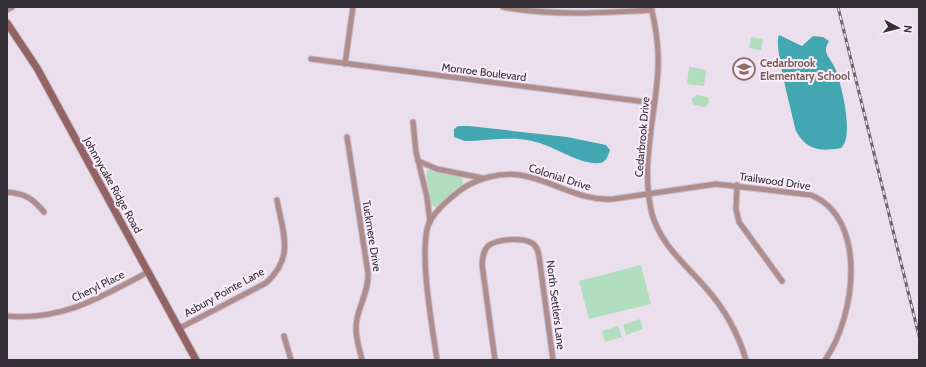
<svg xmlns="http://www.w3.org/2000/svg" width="926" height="367" font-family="Cabin,sans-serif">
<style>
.green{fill:#b0debe}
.water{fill:#42a7b0}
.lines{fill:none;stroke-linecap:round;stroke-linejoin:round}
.street-casing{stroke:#c7bcc8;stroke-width:7}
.secondary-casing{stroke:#c7bcc8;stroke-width:9}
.street{stroke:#af8d8d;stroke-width:5}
.secondary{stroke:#936363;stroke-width:7}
.rail-casing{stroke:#696269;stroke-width:3}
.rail{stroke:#faecfb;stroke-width:1.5;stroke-dasharray:4.5;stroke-linecap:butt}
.labels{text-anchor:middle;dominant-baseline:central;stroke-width:4;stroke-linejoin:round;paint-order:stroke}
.education-label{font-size:11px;font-weight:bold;fill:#785e54;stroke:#faecfb;text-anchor:start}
.street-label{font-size:11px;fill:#353035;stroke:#faecfb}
</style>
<rect width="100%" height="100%" fill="#ecdfed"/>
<g class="green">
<path d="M751,37L763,39L761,50L749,48Z"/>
<path d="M689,67L706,70L704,86L687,84Z"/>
<path d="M697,95L708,97L709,101L707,106L704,107L693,105L692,98Z"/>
<path d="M431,169L461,177L463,182L462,186L437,208L431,205L426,175L427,171Z"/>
<path d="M641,265L651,304L589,319L579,281Z"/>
<path d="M640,319L643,329L626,335L623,325Z"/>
<path d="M618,326L622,337L605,342L602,331Z"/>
</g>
<g class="water">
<path d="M779,35L802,46L813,36L823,37L829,41C828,43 826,46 826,49C825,54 833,63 835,68C841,82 855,138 841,148C821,152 806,150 796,131C793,116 773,44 779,35Z"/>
<path d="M458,126H469L567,137L606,145L610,150C608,156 606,163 599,163C579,165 553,145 532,141C511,136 487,141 465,141L454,137V129Z"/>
</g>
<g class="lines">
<g class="street-casing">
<g id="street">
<path d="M503,7C551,16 603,13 652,10"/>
<path d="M651,7C657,31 660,57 657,82C653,126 641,170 652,214C661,245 685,264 705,287C724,308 738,333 746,360"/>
<path d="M7,10L12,7"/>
<path d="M311,59L654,103"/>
<path d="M345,64L353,7"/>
<path d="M413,122L416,152L427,197L430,222"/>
<path d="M347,137L368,273C369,290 360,303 357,319C354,333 359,347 362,360"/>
<path d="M418,161L437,169L482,178"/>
<path d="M737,185L736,209L739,222L782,281"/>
<path d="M7,192C26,194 32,198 44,212"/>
<path d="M7,316C63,321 101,297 148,272"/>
<path d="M178,329L266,283C295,257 283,234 277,200"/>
<path d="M284,336L291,360"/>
<path d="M437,360C433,331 417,245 430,221C437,209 451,197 462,189C478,178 501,172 520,175C553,180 577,201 613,199L716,184L811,195C869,219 855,318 825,360"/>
<path d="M495,360L482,264C483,257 483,251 488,246C497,239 522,237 532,243C537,246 538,251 539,256L553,360"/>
</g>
</g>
<g class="secondary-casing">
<path id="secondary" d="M7,23L37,68L196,360"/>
</g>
<use href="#street" class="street"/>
<use href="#secondary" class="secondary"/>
<g class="rail-casing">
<path id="rail" d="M838,7L919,336"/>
</g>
<use href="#rail" class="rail"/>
</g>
<defs>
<g id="school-ring" transform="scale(1.15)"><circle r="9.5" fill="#faecfb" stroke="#8d6e63" stroke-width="1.5"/><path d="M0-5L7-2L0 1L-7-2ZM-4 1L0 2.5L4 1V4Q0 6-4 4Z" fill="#8d6e63"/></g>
</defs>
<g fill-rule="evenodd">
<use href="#school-ring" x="744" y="69"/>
</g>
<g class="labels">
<g class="education-label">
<text x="760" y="63">Cedarbrook<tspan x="760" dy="13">Elementary School</tspan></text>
</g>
<g class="street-label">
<text transform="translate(484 72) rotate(7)">Monroe Boulevard</text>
<text transform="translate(642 137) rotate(-85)">Cedarbrook Drive</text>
<text transform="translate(560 177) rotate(18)">Colonial Drive</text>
<text transform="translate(775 181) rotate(8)">Trailwood Drive</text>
<text transform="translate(113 185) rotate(61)">Johnnycake Ridge Road</text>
<text transform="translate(372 236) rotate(81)">Tuckmere Drive</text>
<text transform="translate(98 286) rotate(-26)">Cheryl Place</text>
<text transform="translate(224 292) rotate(-29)">Asbury Pointe Lane</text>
<text transform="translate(556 305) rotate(83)">North Settlers Lane</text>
</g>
</g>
<rect width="926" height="367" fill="none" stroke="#353035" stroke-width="16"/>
<g transform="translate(898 28) rotate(97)" stroke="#faecfb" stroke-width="3" paint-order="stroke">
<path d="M0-3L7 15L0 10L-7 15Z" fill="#353035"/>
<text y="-6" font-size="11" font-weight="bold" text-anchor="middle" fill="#353035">N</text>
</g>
</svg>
